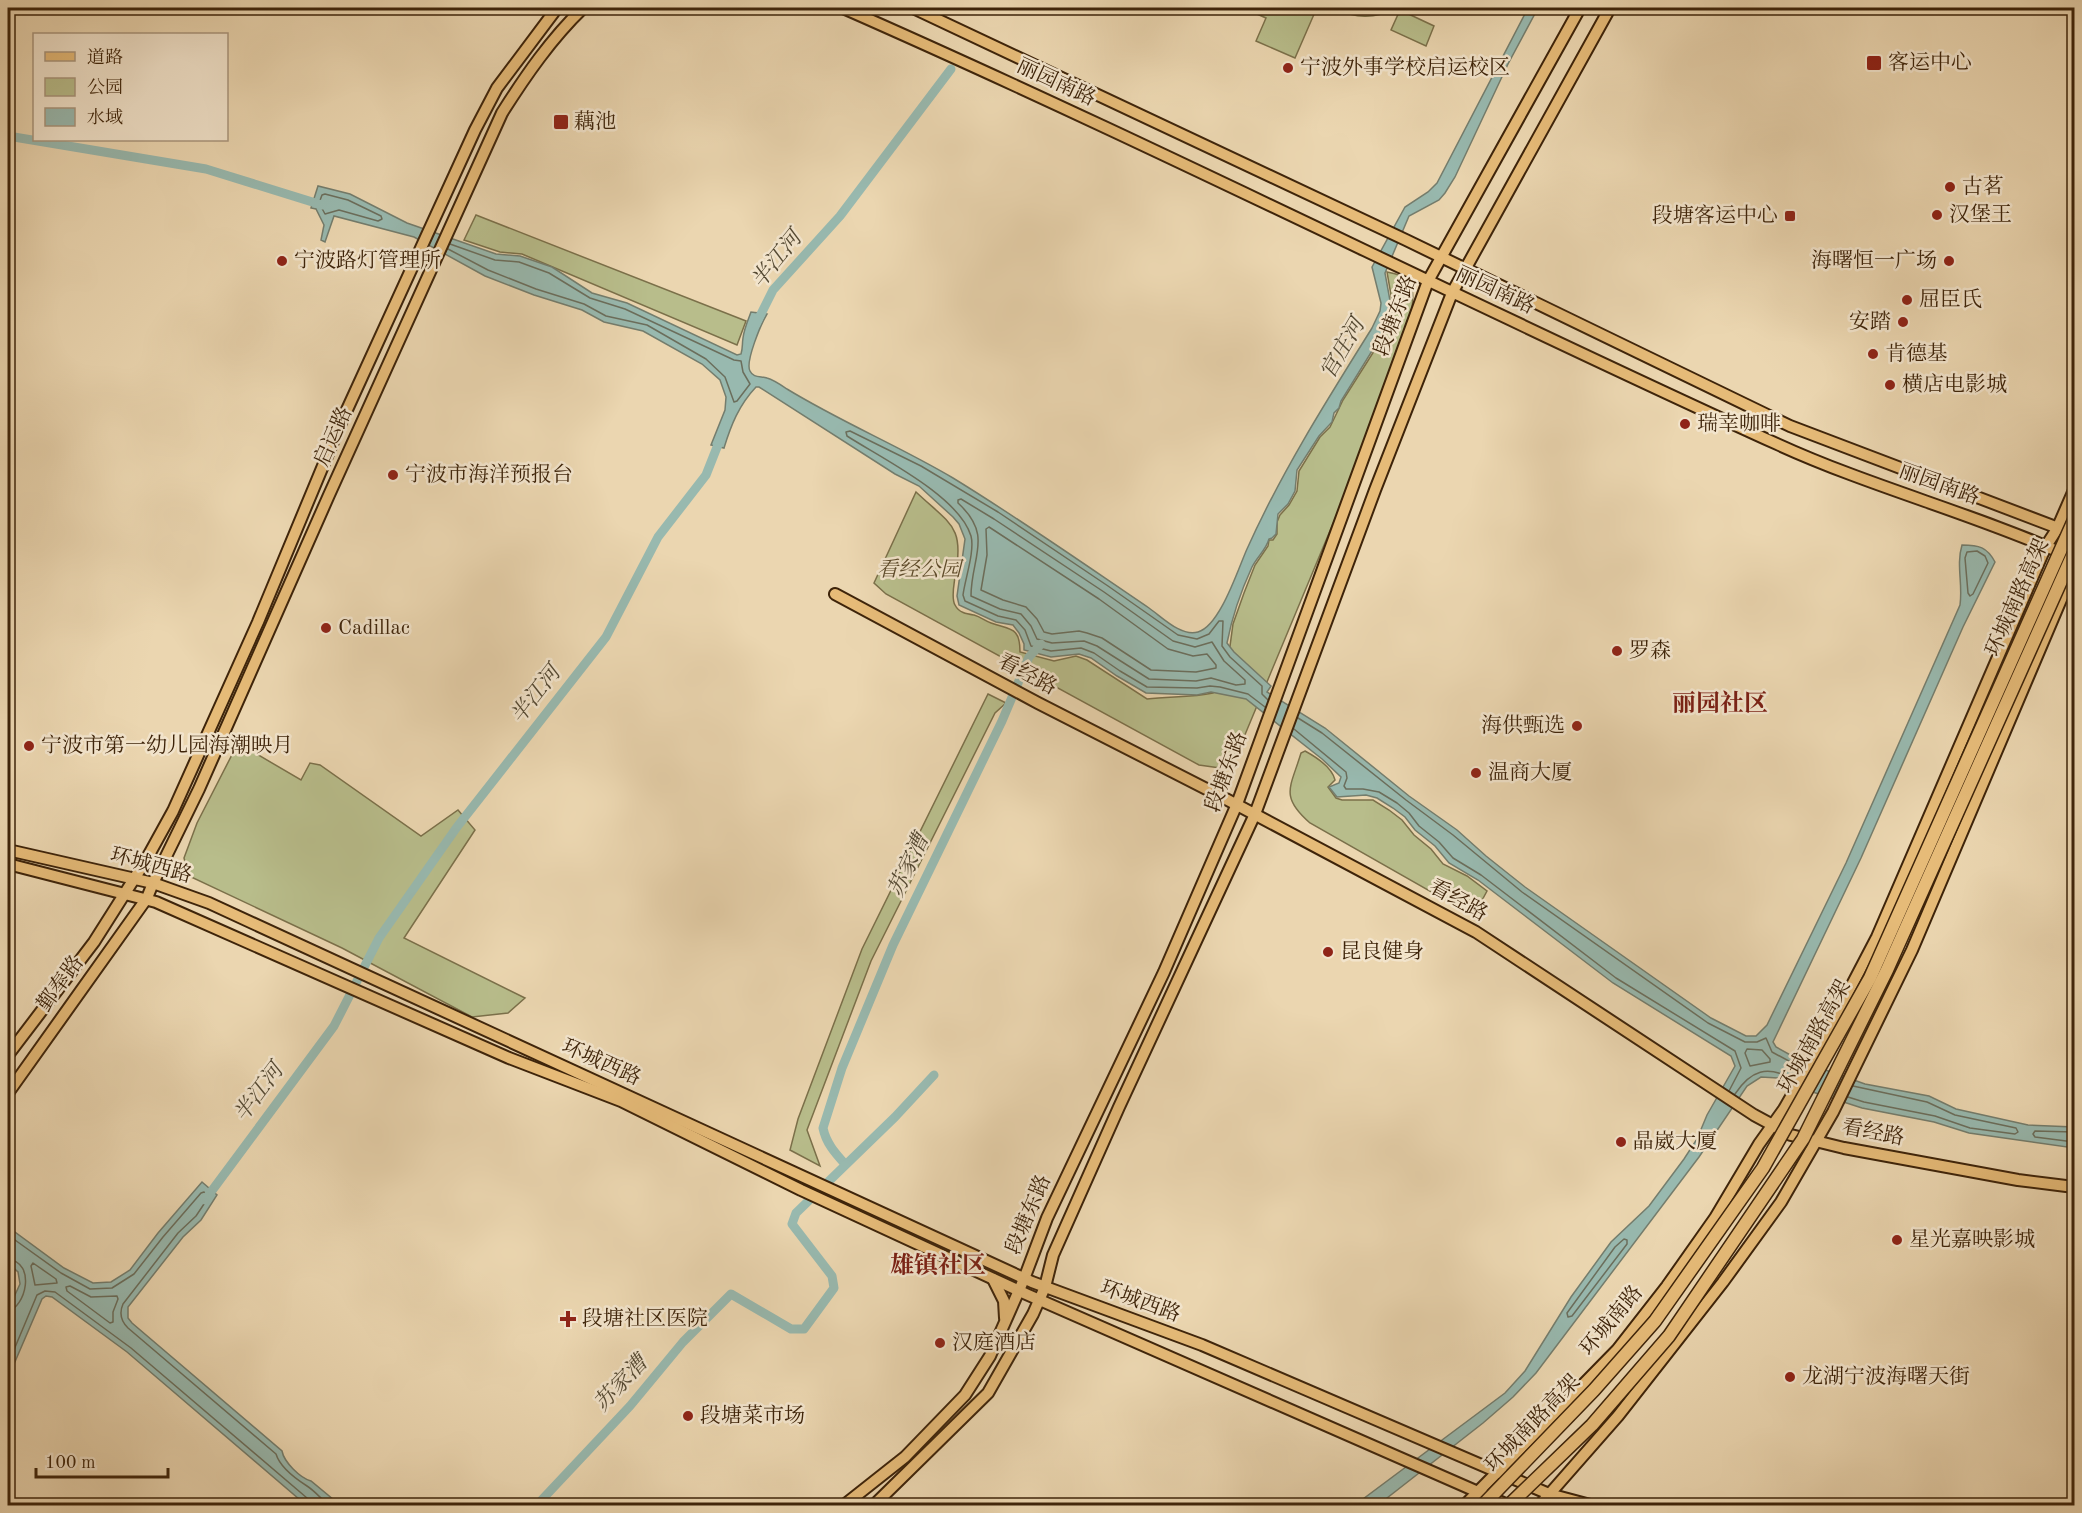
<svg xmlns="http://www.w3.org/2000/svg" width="2082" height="1513" font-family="'Old Standard TT','Noto Serif SC',serif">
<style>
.green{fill:#b8bd8b;stroke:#7b704a;stroke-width:1.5}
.water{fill:#98b9af;stroke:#747d6d;stroke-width:1.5}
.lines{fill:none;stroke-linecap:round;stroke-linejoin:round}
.shore{stroke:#6b6e5c;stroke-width:1.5}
.canal{stroke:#98b9af;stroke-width:9}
.major-casing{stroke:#3e240a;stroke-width:14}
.major{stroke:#e6bb78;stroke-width:10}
.highway-bridge-casing{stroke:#3e240a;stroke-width:15;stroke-linecap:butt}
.highway-bridge{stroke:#e6bb78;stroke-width:12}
.poi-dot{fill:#8f2418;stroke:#f2e4cc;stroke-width:2}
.labels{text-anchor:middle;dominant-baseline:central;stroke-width:5;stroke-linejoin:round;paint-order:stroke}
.poi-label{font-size:21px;fill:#3e240a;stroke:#f2e4cc;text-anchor:start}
.street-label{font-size:21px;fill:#3e240a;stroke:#f2e4cc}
.park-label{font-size:21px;font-style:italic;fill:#5c4a2a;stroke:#f2e4cc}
.water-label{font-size:22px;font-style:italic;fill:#544933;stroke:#f2e4cc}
.quarter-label{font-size:24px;font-weight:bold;fill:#7a1f14;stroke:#f2e4cc}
</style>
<rect width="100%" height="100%" fill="#ebd6b0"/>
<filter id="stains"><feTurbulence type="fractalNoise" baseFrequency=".00333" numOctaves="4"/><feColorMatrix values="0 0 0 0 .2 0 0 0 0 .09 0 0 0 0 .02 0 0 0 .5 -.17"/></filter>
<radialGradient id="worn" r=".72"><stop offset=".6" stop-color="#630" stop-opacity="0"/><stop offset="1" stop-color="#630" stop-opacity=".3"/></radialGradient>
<g class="green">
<path d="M1243,8H1305L1315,12L1295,58L1256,41L1266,18Z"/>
<path d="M1333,8H1396C1373,20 1356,18 1333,8Z"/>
<path d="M1400,10L1434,26L1426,46L1391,30Z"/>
<path d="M476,215L746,321L737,345L522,254L500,252L464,240Z"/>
<path d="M1387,272C1411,276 1415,286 1412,308L1347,490L1234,761L1220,768L1199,765L886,594L874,583L916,492C951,525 965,526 955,577C954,585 951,598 955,605C959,613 967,614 974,615C981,617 985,621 991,623C1010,630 1020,626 1020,652L1054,661L1076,656L1087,660L1147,699C1169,696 1191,698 1213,693L1230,646L1233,624L1244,593L1255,565L1268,546L1269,540H1273L1277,534V522L1280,515L1289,505L1297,491L1299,471L1320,437L1330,427L1343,400L1395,318Z"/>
<path d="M988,694L1006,703L995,713L871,961L807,1130L820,1166L790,1150L798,1119L862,949Z"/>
<path d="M238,743L301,780L310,763L320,765L421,836L458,810L475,830L404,938L525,998L508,1013L472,1017L342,948L189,876L184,858L197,823Z"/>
<path d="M1305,751C1316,757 1332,767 1335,780L1328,787L1336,798L1342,800H1373L1389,810L1402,820L1414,835L1431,849L1443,864L1467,876L1487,891L1480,904L1463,910L1310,823C1279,796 1291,787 1301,753Z"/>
</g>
<g class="water">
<path d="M1528,8H1538L1508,64L1455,177L1445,193L1439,200L1409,216L1385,273L1393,317L1341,401L1339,408L1334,413L1332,422L1319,436L1297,470L1295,491L1288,504L1278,514L1276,534L1272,538L1269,539C1266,550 1257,557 1252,567C1241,591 1232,617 1227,643L1234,652L1271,686L1267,692L1325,728L1409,796L1457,830L1486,856L1525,887L1711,1018L1746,1036H1756L1767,1025L1846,863L1960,605C1963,584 1956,565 1962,545C1979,545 1987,547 1995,562L1963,627L1861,858L1773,1042L1776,1047L1803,1062L1865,1084L1929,1096L1956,1109L2028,1125L2074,1127V1148L1969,1133L1934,1122L1862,1108L1791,1085L1778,1078L1761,1077L1747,1086L1699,1157L1536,1373L1513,1397L1483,1423L1378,1505H1355L1505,1393L1525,1371L1571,1297L1611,1242L1649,1206L1684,1159L1697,1139L1707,1115L1735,1066L1731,1056L1613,983L1478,880L1449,863L1435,846L1415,830L1405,817L1393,808L1377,798L1366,795L1337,797L1329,787L1339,783L1341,777L1322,759L1246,699L1211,692L1197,695L1146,693L1117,676L1091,658L1079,654L1051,657L1024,650V644L1019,633L1013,625L996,622L959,605L957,596L965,539L959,524L953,517L919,486L895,474L759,387H756C739,405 731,425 724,448L711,445L725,410L726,397L720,380L702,364L643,331L604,322L582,310L534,295L485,276L414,237L334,216L325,242L321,240L324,225L316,209L311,208L318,186L350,194L407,223L496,254L520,256L552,267L592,293L627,303L737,355L741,354C743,347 742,344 743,338C744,329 748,320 751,312L767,314C761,324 745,362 750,371C753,378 761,376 767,378C774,380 781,385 787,389C841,422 899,446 953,478C1020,519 1084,564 1149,608C1162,617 1181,637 1198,632C1220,626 1238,569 1247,549C1282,471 1327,400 1372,328L1380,311L1381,303L1372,267L1405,207L1428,192L1437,183Z"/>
<path d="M202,1182L217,1195L201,1220L183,1237L128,1307V1318L132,1323L282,1451C284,1462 300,1478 311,1481L340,1505H306L127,1352L52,1297L46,1296L42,1299L8,1378V1310L20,1284L18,1272L8,1263V1227L64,1268L93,1283L111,1282L130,1270L158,1233Z"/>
</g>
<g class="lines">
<g class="shore">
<path d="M325,194L348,200L381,216L382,219L378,221L339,210L325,214L319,203L322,195Z"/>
<path d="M448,249L488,270L536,289L584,304L606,316L647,325L706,359L725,377L734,402L737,401L750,384L743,372L741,361L734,360L625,309L590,298L549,273L519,262L495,260L450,244"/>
<path d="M961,499L994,519L1104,592L1173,641L1195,647L1212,642L1224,661L1245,680V684L1236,685L1211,678L1196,681L1149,679L1097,646L1084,641L1052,643L1037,639L1031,626L1021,614L1000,609L971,596C971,557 994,536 958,503V500Z"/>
<path d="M989,527L1099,599L1168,649L1193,656L1207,654L1216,665V668L1196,672L1151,670L1102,638L1087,633L1079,631L1052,634L1044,632L1037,619L1026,607L1003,600L981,590L987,555L986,529Z"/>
<path d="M1977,551L1985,556L1988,563L1973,594L1970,596L1968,593L1965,558L1967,552Z"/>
<path d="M1265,707L1248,694L1220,687L1210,686L1197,688L1147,687L1120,671L1094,653L1081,648L1051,651L1031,646L1025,630L1016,620L998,616L965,601L963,595C965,579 975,551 971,536C959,496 881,458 847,436L846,432L850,431L921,466L998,512L1108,586L1178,635L1197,639L1209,634L1219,621H1223L1222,646L1230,657L1262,686V694L1268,700"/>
<path d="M1298,718L1322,733L1406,800L1453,835L1522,892L1708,1023L1745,1042H1757L1766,1038L1772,1052L1800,1067"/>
<path d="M1294,729L1346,772L1347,778L1344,786L1346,789H1363L1379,792L1397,803L1409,813L1419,826L1439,842L1453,858L1481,875L1616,978L1735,1051L1741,1068L1729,1091"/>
<path d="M1747,1049L1762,1050L1770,1059V1062L1750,1066L1745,1053Z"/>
<path d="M1735,1094C1751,1070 1767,1065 1793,1079"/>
<path d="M1848,1097L1864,1102L1935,1116L1970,1128L2015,1134L2018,1132L2016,1128L1955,1115L1927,1102L1853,1086"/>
<path d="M2074,1132L2035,1131L2033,1134L2035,1137L2074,1142"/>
<path d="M8,1235L61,1273L90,1289L112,1288L134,1274L163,1237L201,1193L204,1192L207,1194L208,1198L196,1216L178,1233L123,1304C119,1313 121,1321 128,1328L276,1454C280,1467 296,1479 307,1486C315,1491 322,1500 330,1506"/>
<path d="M1624,1239L1627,1240V1244L1572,1316L1568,1317L1567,1313L1615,1247Z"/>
<path d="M8,1259C37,1263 25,1308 8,1311"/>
<path d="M33,1263L56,1279L57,1283L35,1285L31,1266Z"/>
<path d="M70,1286L91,1297L117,1296L118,1299L113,1312V1322L110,1323L67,1291L66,1287Z"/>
<path d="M8,1364L37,1295L45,1291L55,1292L131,1348L307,1498L309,1506"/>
</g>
<g class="canal">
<path d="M8,136L206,169L322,205"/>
<path d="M756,324L773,290L840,216L951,69"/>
<path d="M845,1164C835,1153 826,1143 823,1128L842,1068L893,945L1002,721L1029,657L1041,644"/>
<path d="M205,1200L334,1026L379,938L457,827L606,637L658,537L706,475L721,437"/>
<path d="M536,1506L630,1406L683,1342L731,1294L791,1329H804L834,1288L832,1276L792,1224L796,1213L895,1117L934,1075"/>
</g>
<g class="major-casing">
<g id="major">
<path d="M843,8C1157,146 1464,302 1777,444C1871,487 1972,513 2066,555"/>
<path d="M913,8L1406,240L1790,426L2074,534"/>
<path d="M835,594L1038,703L1224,798L1476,932L1754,1115L1791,1135L1844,1148L2018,1180L2074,1187"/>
<path d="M8,850L153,883L209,903L1032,1282L1202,1345L1549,1494L1594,1506"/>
<path d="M8,864L156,902L509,1058L621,1101L801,1190L1026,1294L1510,1506"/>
<path d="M8,1055L94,942L146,860L173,811L258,622L340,425L475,130L497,88L557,8"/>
<path d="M8,1093L147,898L153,883L199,789L329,495L502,113C526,75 551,39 583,8"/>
<path d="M993,1279L1004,1301L1005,1318"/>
<path d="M843,1506L905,1457L965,1395L990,1356L1024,1279L1047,1218L1164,972L1237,804L1428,281L1580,8"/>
<path d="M873,1506L988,1393L1033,1314L1045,1287L1053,1255L1119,1107L1255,814L1375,490L1452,293L1610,8"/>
<path d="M1464,1506L1617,1350L1667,1286L1715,1218L1759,1144L1784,1109L1819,1048L1877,937L2046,546L2057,529L2074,490"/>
<path d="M1539,1506L1618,1416L1723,1282L1781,1202L1833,1112L1912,950L2074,569"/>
</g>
</g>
<use href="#major" class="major"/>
<g class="highway-bridge-casing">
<g id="highway-bridge">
<path d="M1482,1506L1594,1390L1655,1321L1763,1168L1870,978L2074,520"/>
<path d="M1508,1506L1592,1425L1669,1336L1803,1139L1887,970L2074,552"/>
</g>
</g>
<use href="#highway-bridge" class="highway-bridge"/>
</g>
<g class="poi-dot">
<rect x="1866" y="55" width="16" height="16" rx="3"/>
<circle cx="1288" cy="68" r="6"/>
<rect x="553" y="114" width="16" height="16" rx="3"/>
<circle cx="1950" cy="187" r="6"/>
<circle cx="1937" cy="215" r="6"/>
<rect x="1784" y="210" width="12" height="12" rx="3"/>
<circle cx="282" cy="261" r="6"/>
<circle cx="1949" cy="261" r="6"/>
<circle cx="1907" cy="300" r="6"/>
<circle cx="1903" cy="322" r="6"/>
<circle cx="1873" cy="354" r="6"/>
<circle cx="1890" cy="385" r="6"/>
<circle cx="1685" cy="424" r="6"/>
<circle cx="393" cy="475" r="6"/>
<circle cx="326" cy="628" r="6"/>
<circle cx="1617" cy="651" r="6"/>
<circle cx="1577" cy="726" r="6"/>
<circle cx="29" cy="746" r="6"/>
<circle cx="1476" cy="773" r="6"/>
<circle cx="1328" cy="952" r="6"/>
<circle cx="1621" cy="1142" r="6"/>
<circle cx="1897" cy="1240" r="6"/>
<path d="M565 1310h6v6h6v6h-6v6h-6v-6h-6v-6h6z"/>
<circle cx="940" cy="1343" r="6"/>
<circle cx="1790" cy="1377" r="6"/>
<circle cx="688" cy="1416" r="6"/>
</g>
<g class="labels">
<g class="poi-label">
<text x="1888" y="63">客运中心</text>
<text x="1300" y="68">宁波外事学校启运校区</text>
<text x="574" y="122">藕池</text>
<text x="1962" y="187">古茗</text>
<text x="1949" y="215">汉堡王</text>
<text x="1778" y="216" text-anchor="end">段塘客运中心</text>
<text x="294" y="261">宁波路灯管理所</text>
<text x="1937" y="261" text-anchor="end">海曙恒一广场</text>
<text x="1919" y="300">屈臣氏</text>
<text x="1891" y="322" text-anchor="end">安踏</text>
<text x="1885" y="354">肯德基</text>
<text x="1902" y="385">横店电影城</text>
<text x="1697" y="424">瑞幸咖啡</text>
<text x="405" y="475">宁波市海洋预报台</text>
<text x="338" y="628">Cadillac</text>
<text x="1629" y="651">罗森</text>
<text x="1565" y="726" text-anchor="end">海供甄选</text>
<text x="41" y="746">宁波市第一幼儿园海潮映月</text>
<text x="1488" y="773">温商大厦</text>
<text x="1340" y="952">昆良健身</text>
<text x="1633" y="1142">晶崴大厦</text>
<text x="1909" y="1240">星光嘉映影城</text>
<text x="582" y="1319">段塘社区医院</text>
<text x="952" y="1343">汉庭酒店</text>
<text x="1802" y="1377">龙湖宁波海曙天街</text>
<text x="700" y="1416">段塘菜市场</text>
</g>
<g class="street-label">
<text transform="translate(1056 83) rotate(25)">丽园南路</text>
<text transform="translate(1495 291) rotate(25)">丽园南路</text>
<text transform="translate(1396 316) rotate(-69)">段塘东路</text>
<text transform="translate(334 437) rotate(-66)">启运路</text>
<text transform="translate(1939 485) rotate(20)">丽园南路</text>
<text transform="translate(2018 598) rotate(-66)">环城南路高架</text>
<text transform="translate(1027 675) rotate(28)">看经路</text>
<text transform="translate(1227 772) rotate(-70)">段塘东路</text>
<text transform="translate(151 866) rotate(15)">环城西路</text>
<text transform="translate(1458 901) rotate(29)">看经路</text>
<text transform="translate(61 984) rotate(-54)">鄞奉路</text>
<text transform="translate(1815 1037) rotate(-61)">环城南路高架</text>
<text transform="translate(601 1063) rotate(24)">环城西路</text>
<text transform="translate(1873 1133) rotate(11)">看经路</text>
<text transform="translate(1029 1215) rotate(-67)">段塘东路</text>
<text transform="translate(1140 1302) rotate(20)">环城西路</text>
<text transform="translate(1612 1321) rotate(-50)">环城南路</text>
<text transform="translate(1533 1424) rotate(-46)">环城南路高架</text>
</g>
<g class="park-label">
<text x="919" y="570">看经公园</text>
</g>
<g class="water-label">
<text transform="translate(777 260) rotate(-51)">半江河</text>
<text transform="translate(1343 349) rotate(-60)">官庄河</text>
<text transform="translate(536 695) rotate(-52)">半江河</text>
<text transform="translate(909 866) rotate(-65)">苏家漕</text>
<text transform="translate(259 1093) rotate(-53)">半江河</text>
<text transform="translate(621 1384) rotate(-47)">苏家漕</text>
</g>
<g class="quarter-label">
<text x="1720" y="705">丽园社区</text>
<text x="938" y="1267">雄镇社区</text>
</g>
</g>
<rect width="2082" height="1513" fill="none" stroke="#ebd6b0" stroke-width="30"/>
<rect x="9" y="9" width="2064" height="1495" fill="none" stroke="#3e240a" stroke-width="3"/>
<rect x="15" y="15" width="2052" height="1483" fill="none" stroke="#3e240a" stroke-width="1.5"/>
<rect x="33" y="33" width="195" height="108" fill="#f2e4cc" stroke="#aa977e" stroke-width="1.5"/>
<rect x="45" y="52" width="30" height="9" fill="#e6bb78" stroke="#aa977e" stroke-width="1.5"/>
<text x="87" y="63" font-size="18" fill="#3e240a">道路</text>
<rect x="45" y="78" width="30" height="18" fill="#b8bd8b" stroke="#aa977e" stroke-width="1.5"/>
<text x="87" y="93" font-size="18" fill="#3e240a">公园</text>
<rect x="45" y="108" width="30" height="18" fill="#98b9af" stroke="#aa977e" stroke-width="1.5"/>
<text x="87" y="123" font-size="18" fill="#3e240a">水域</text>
<path d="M36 1468v9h132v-9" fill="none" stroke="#3e240a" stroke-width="3"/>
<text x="45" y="1468" font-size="18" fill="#3e240a" stroke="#f2e4cc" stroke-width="4.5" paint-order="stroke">100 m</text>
<rect width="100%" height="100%" filter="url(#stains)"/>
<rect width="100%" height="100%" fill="url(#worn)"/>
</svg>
